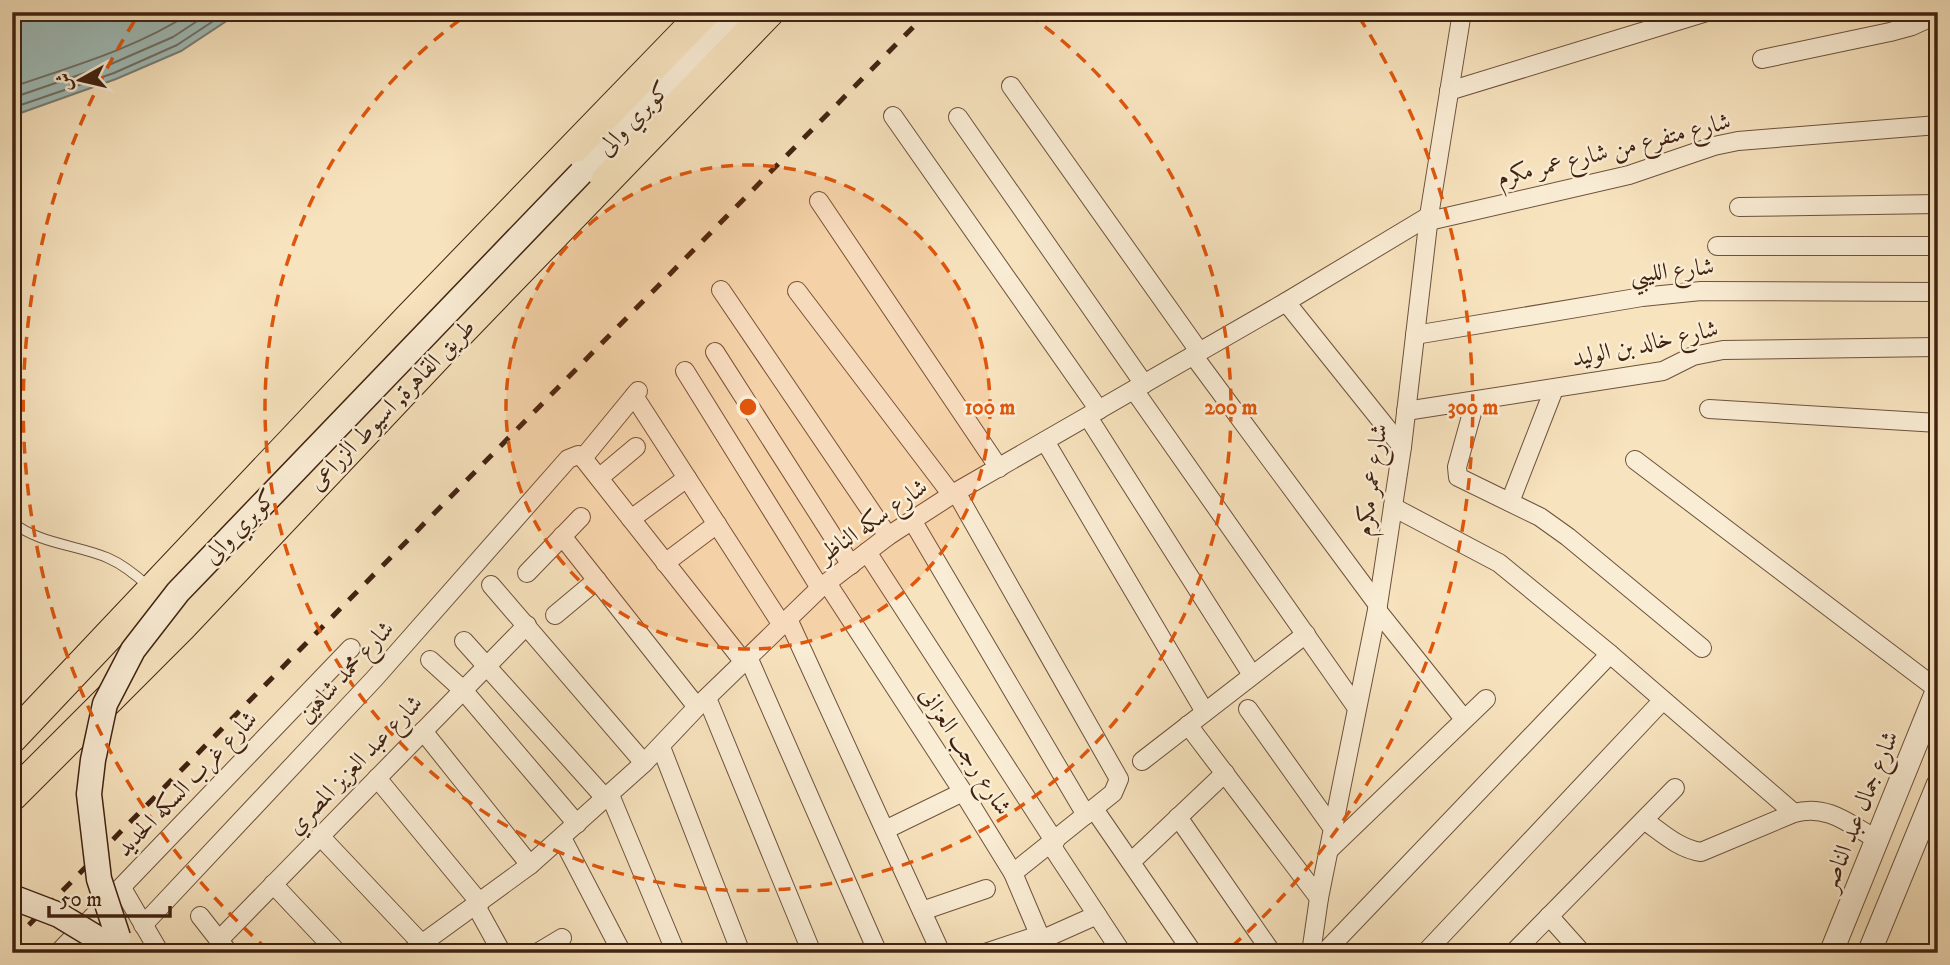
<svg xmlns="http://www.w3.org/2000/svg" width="1950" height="965" font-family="'IM FELL DW Pica',Amiri,serif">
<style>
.water{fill:#9fbdba;stroke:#797f76;stroke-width:2}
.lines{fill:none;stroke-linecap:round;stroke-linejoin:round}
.shore{stroke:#707066;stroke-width:2}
.service-casing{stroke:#6e523c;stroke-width:11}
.minor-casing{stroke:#6e523c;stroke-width:20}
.tertiary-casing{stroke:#6e523c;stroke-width:25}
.secondary-casing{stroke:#402211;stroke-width:27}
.trunk-casing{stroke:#402211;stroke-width:32}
.service{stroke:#faedd5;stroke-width:9}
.minor{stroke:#faedd5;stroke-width:18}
.tertiary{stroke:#faedd5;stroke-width:23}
.secondary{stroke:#faedd5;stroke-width:24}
.trunk{stroke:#f7e3be;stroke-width:30}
.rail{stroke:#402211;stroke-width:5;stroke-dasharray:12 12;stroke-linecap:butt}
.secondary-bridge-casing{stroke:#402211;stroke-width:27;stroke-linecap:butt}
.secondary-bridge{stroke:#faedd5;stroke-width:24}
.ring{fill:none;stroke:#e0560c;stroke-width:3.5;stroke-dasharray:12 9}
.labels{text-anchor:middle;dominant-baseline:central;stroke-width:5;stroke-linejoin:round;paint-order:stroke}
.street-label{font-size:24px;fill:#402211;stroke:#faedd5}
.centre{fill:#e0560c;stroke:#faedd5;stroke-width:3.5}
.ring-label{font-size:21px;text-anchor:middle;font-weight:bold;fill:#e0560c;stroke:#faedd5;stroke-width:5;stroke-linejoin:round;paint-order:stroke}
</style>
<rect width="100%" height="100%" fill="#f7e3be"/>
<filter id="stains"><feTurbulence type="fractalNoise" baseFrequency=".00286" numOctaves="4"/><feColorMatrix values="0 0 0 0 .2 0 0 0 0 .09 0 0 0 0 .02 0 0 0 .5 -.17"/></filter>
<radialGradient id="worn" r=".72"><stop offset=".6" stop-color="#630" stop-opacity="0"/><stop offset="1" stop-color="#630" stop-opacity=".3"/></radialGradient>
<path class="water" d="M12,12H240L181,51L116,79L12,116Z"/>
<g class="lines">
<g class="shore">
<path d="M12,87C74,66 137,48 192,12"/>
<path d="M12,98L111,64L173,37L211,12"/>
<path d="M12,108L114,73L177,45L227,12"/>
</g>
<g class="service-casing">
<path id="service" d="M12,522C39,544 78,545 108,558C124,565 136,575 148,586"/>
</g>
<g class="minor-casing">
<g id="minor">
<path d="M1762,59L1890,32L1912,26L1938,14"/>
<path d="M1011,86L1199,351"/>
<path d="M1449,91L1707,12"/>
<path d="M893,116L1099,410"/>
<path d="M958,117L1144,384"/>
<path d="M819,201L999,468"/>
<path d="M1739,207L1938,204"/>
<path d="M1429,221L1629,175L1714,146L1738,141L1938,125"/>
<path d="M1717,246H1938"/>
<path d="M721,290L888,536"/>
<path d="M797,291L952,495"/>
<path d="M1286,302L1402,447"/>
<path d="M1415,335L1642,297L1701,291L1938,292"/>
<path d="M715,352L851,565"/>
<path d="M1193,355L1378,605"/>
<path d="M685,371L820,588"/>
<path d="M1134,390L1357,708"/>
<path d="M634,396L782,625"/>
<path d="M1475,402L1457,467L1458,477L1540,517L1568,537L1702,648"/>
<path d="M1709,409L1938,423"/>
<path d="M1406,411L1663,371L1693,356L1723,350L1938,347"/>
<path d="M1088,417L1252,675"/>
<path d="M1045,441L1205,712"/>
<path d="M583,458L743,661"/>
<path d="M583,458L638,391"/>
<path d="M1635,460L1937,689"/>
<path d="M599,478L636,447"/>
<path d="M956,492L1119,779L1113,793L1013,873"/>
<path d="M1510,502L1554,389"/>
<path d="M1393,507L1499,563L1610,654L1794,813"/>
<path d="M631,519L687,478"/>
<path d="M912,520L1086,815"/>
<path d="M562,536L697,707"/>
<path d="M867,552L1055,842"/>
<path d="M665,563L717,524"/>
<path d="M527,573L581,517"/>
<path d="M827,583L963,792L1013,873L1047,953"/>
<path d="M491,585L644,763"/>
<path d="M1377,610L1464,719"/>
<path d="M555,615L597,580"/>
<path d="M788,619L941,953"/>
<path d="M464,641L606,799"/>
<path d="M748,657L878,953"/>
<path d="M430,660L463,690L577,824"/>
<path d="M707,698L812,953"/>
<path d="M1248,709L1334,830"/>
<path d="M1188,725L1319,898"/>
<path d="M423,731L530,865"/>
<path d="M661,747L741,953"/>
<path d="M1142,761L1306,634"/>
<path d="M377,778L480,903"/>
<path d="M610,795L676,953"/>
<path d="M1094,809L1193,953"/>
<path d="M1178,817L1272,953"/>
<path d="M1644,820C1661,832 1679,849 1701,852L1794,813C1827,804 1848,823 1876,839"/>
<path d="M885,830L963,792"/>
<path d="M320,836L422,944"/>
<path d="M562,838L622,953"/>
<path d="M1051,845L1122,953"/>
<path d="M1329,850L1486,699"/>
<path d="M1131,862L1225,773"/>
<path d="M273,884L338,953"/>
<path d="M122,888L160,953"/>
<path d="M476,906L502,953"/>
<path d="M922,911L986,889"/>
<path d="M200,916L229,953"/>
<path d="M1549,916L1582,953"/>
<path d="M143,925L375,678L568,459L578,455L583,458"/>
<path d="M219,940L527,625"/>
<path d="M1041,940L1097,915"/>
<path d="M58,953L351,648"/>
<path d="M409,953L530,865L644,763L697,707L820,588L888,536L956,492L1286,302L1429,216"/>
<path d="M537,953L562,938"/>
<path d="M985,953L1039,935"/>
<path d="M1311,953L1319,898L1378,605L1402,447L1429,216L1462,12"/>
<path d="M1324,953L1610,654"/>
<path d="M1425,953L1663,700"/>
<path d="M1513,953L1675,788"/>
</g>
</g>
<g class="tertiary-casing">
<g id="tertiary">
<path d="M1831,953L1938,689"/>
<path d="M1869,953L1938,785"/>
</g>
</g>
<g class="secondary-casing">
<path id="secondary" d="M581,173L736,12"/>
</g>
<g class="trunk-casing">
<g id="trunk">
<path d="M12,738L408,319L705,12"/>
<path d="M12,796L181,627L439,354L769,12"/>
</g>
</g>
<use href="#service" class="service"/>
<use href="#minor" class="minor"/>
<use href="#tertiary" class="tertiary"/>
<use href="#secondary" class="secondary"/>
<use href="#trunk" class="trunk"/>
<path class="rail" d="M12,942L928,12"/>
<g class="secondary-bridge-casing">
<g id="secondary-bridge">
<path d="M12,897L59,915L120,952"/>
<path d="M118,937L99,879L89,794L93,760L105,704L133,650L178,592L581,173"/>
</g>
</g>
<use href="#secondary-bridge" class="secondary-bridge"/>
</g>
<circle cx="748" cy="407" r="242" fill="#e0560c" fill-opacity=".12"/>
<g class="ring">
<circle cx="748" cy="407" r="242"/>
<path d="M1028 14A483 483 0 1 1 468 14"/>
<path d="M268 950A725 725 0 0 1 137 17M1359 17A725 725 0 0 1 1228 950"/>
</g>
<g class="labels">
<g class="street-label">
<text transform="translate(634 119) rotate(-46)">كوبري والى</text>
<text transform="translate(1614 150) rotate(-14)">شارع متفرع من شارع عمر مكرم</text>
<text transform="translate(1672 271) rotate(-6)">شارع الليبي</text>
<text transform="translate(1645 344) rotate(-12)">شارع خالد بن الوليد</text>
<text transform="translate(392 405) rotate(-46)">طريق القاهرة, اسيوط الزراعى</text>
<text transform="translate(1372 480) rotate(-82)">شارع عمر مكرم</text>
<text transform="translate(873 521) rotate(-35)">شارع سكه الناظر</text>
<text transform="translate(240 527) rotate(-46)">كوبري والى</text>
<text transform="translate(346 672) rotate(-47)">شارع محمد شاهين</text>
<text transform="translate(965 751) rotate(57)">شارع رجب العزانى</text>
<text transform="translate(355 765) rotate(-46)">شارع عبد العزيز المصري</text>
<text transform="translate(187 784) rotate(-46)">شارع غرب السكه الحديد</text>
<text transform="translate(1860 811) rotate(-68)">شارع جمال عبد الناصر</text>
</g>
</g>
<circle cx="748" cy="407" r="10" class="centre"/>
<g class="ring-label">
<text x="990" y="414">100 m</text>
<text x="1231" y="414">200 m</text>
<text x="1473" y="414">300 m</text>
</g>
<rect width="1950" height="965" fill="none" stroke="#f7e3be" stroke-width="42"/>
<rect x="14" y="14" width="1922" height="937" fill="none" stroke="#402211" stroke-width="3.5"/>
<rect x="21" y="21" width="1908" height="923" fill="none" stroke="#402211" stroke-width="2"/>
<g transform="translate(80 80) rotate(262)" stroke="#faedd5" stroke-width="5" paint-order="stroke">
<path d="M0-5L12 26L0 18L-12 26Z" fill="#402211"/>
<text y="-10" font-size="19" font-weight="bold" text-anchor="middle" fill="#402211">ش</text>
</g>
<path d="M49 906v10h121v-10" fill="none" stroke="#402211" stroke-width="3.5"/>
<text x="60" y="906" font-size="21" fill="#402211" stroke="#faedd5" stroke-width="5" paint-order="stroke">50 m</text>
<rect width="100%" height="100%" filter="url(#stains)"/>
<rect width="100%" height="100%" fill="url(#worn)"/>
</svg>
